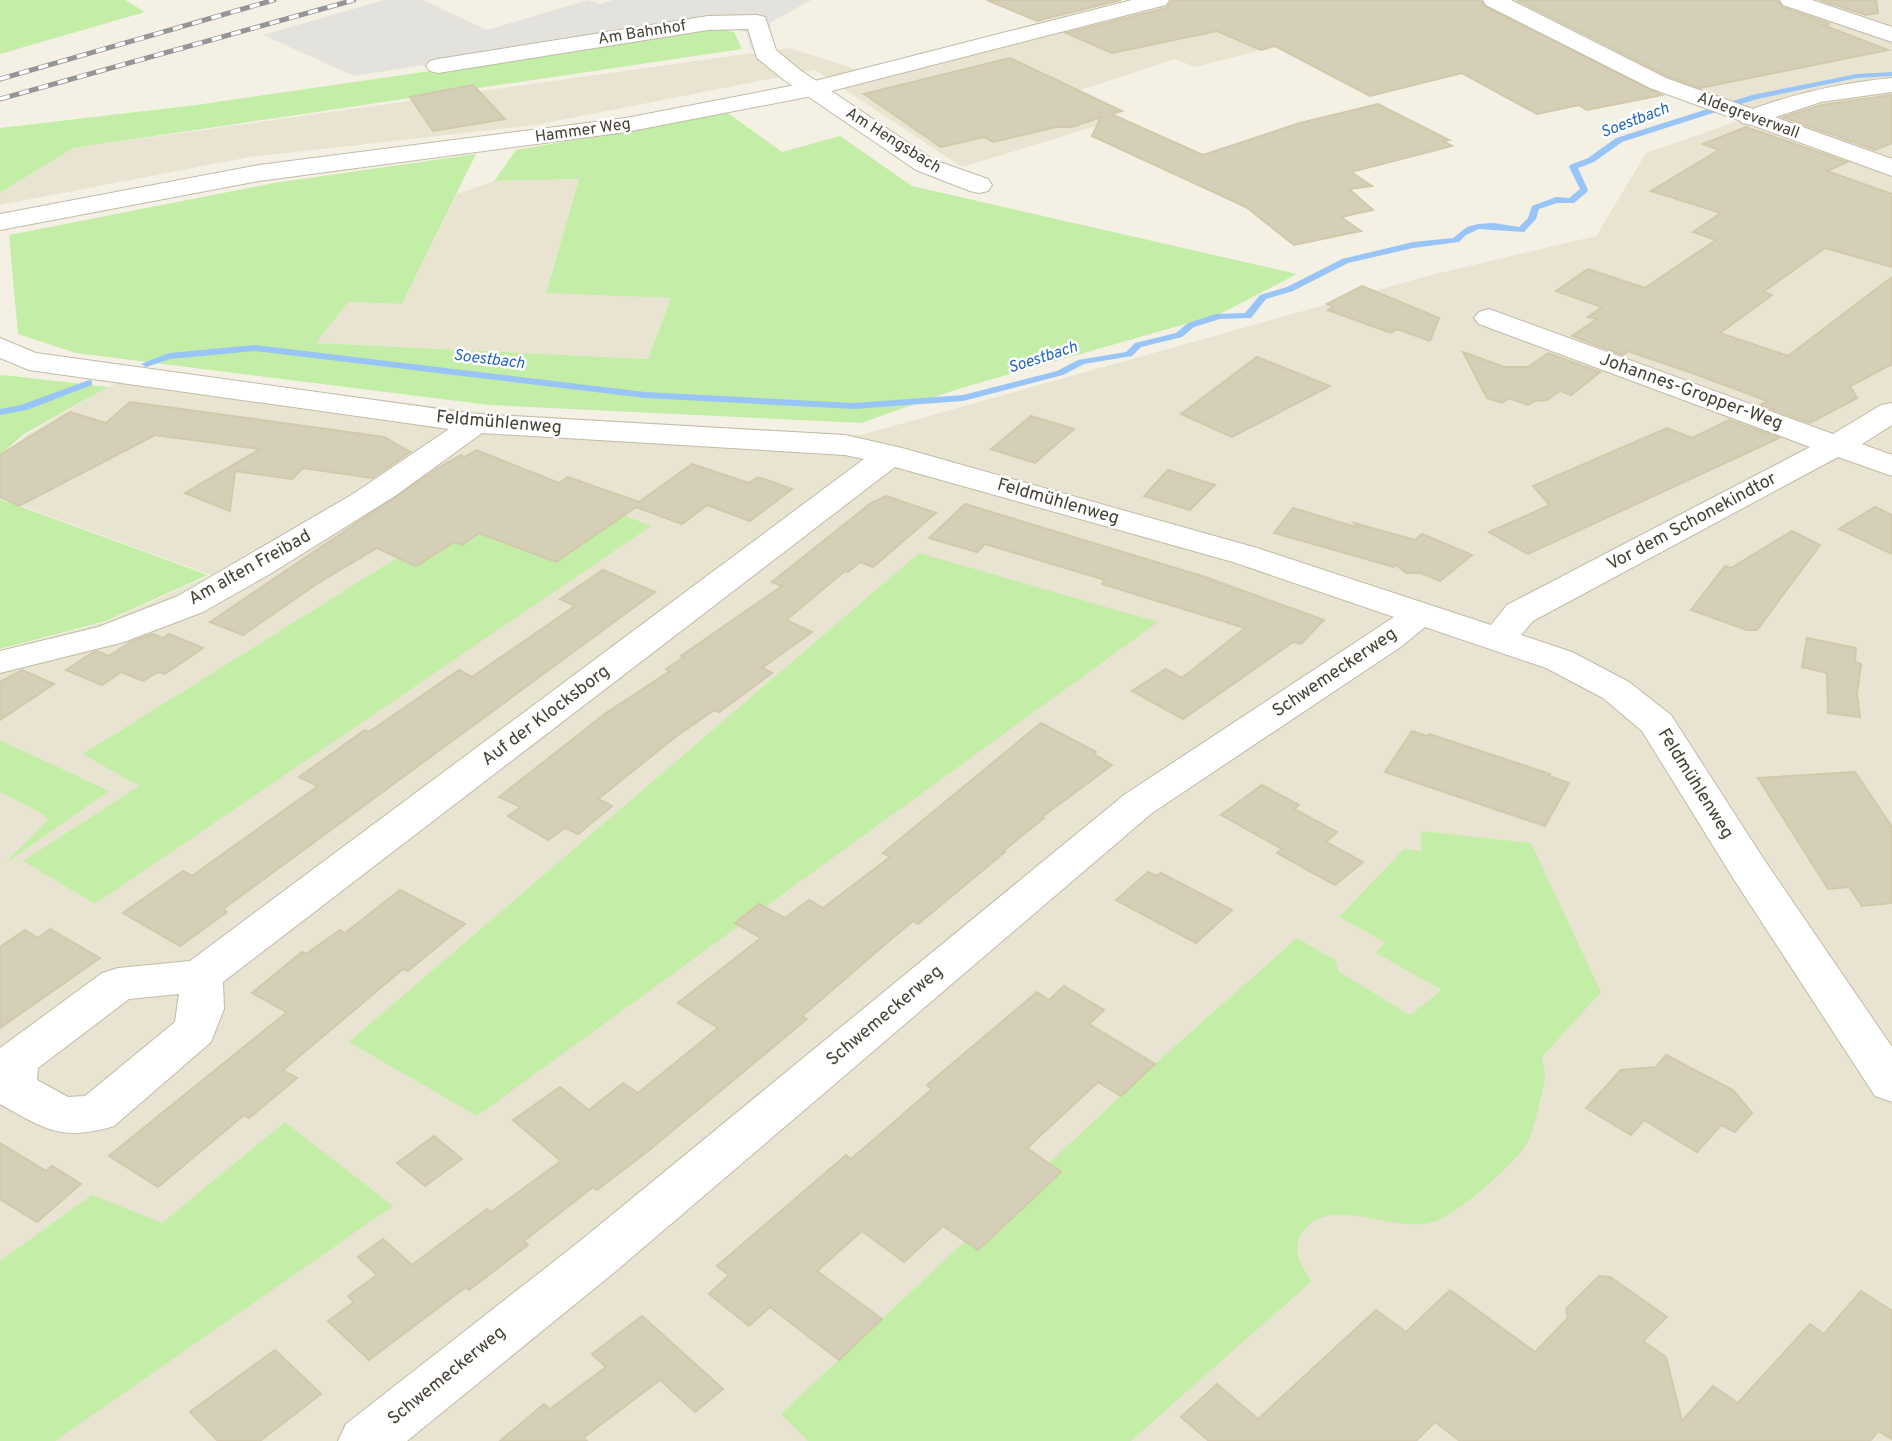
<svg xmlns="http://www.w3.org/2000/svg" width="1892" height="1441" font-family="Overpass,sans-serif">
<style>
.residential{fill:#e8e4d1}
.green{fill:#c4eda8}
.parking{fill:#e4e2dd}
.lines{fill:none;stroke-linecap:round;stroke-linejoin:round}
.stream{fill:#99c4f7;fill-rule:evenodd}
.building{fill:#d6cfb8;stroke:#d2c8ab;stroke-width:2}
.minor-casing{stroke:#c0bba6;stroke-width:2}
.tertiary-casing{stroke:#c0bba6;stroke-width:2}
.minor{fill:#fff;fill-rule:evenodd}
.tertiary{fill:#fff;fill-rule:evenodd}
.rail-casing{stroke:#959595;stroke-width:5}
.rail{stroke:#fff;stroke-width:3.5;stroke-dasharray:10;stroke-linecap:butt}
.labels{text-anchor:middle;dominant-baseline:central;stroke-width:5;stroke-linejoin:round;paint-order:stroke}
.far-street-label{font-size:16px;fill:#464233;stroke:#fff}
.far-water-label{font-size:16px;font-style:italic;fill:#2266bd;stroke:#fff}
.street-label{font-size:18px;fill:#464233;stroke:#fff}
</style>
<rect width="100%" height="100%" fill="#f4f1e4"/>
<g class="residential">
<path d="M1180,0H1892V1441H0V650L106,622L211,575L0,498V457L26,435L108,387L148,371L488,413L861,435L1431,275L1596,236L1646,153L1761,113L1701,92L1601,42L1554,22L1405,53L1347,28L1195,67L1175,59L1065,95L1113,121L962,167L815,70L536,125L250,157L0,205V193L73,148L789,48L881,77Z"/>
<path d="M579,179L546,292L671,298L648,359L315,343L348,302L402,304L457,194L494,181Z"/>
</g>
<g class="green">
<path d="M0,0H125L145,12L0,54Z"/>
<path d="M721,29L734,32L742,49L73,148L0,193V128L196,105Z"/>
<path d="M728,113L782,152L840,136L912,186L1297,274L1220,314L958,389L861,423L489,405L76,353L18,334L9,235L274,183L476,154L402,304L348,302L316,343L648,359L671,298L546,293L579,179L494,181L516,150Z"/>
<path d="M4,375L108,387L24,434L0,455V376Z"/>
<path d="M0,499L208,575L106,621L0,649Z"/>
<path d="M611,510L651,526L95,904L23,861L139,786L83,754L472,511Z"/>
<path d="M919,553L1158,622L477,1116L349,1042Z"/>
<path d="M0,740L109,791L4,864L48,820L43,814L0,792Z"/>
<path d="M1421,831L1531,843L1601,992L1542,1057C1543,1064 1545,1071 1545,1078C1545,1083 1532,1135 1529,1140C1518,1162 1457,1215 1433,1222C1396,1235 1328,1192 1302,1233C1291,1251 1301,1266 1312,1281L1131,1441H808L781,1414L965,1241L978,1250L1061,1172L1049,1163L1155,1064L1297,938L1335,960L1339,972L1410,1015L1442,990L1376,953L1385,942L1339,917L1404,849L1421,851Z"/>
<path d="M285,1122L393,1206L55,1441H0V1261L92,1195L162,1223Z"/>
</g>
<path class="parking" d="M384,0H423L487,30L588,0L600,4L613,0H811L770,23L774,47L751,49L746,32L723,26L434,70L423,65L354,76L263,35Z"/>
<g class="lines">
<g class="stream">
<path d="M1892,72V76L1857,78L1757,99L1622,142L1594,162L1578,168L1588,190L1587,192L1574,203H1557L1539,209L1536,219L1524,232L1479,229L1466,235L1459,242L1413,248L1348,263L1293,291L1266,299L1251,318L1220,319L1194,327L1182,337L1141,347L1132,356L1084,364L1063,375L963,401L854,409L645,398L255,351L170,359L146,367L141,364L169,353L255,345L645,392L854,403L963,395L1057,371L1078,360L1126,352L1135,343L1176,333L1188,323L1216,314L1245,313L1260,295L1287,287L1342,259L1413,242L1453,238L1467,227L1478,224L1494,223L1519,227L1528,218L1532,206L1556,197L1569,198L1580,189L1569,167L1570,165L1588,158L1616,138L1752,95L1857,74Z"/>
<path d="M89,380L92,381V385L27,410L0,415V409L21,405Z"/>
</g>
</g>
<g class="building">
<path d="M987,0H1121L1037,21Z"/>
<path d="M1172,0H1480L1485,7L1662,95L1587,110L1579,105L1537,114L1462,73L1370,96L1275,46L1261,50L1217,31L1112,53L1066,33L1167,8Z"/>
<path d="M1517,0H1777L1782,7L1830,24L1823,25L1888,50L1700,88L1667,76Z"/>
<path d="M1820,0H1876L1878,13L1866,15Z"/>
<path d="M1010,58L1122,111L1111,114L1203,155L1300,123L1378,104L1449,140L1443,141L1452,146L1351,172L1372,186L1349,189L1373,210L1341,217L1361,231L1294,245L1246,207L1092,136L1101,117L1072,127H1056L993,142L984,137L941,147L864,94Z"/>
<path d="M473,85L505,119L433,131L410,97Z"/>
<path d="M1892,95V143L1875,150L1783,117L1822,105Z"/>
<path d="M1746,127L1847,162L1827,171L1892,194V267L1825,248L1763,292L1772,295L1720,333L1788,356L1892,277V364L1850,386L1857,398L1810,423L1760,405L1768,401L1692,373L1628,351L1623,355L1572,336L1597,319L1588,317L1602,307L1556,291L1588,269L1645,288L1716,240L1693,232L1721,213L1651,191L1719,150L1703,144Z"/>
<path d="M1362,286L1439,318L1430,341L1397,329L1391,333L1328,310L1334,307L1327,304Z"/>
<path d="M1463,352L1504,367H1528L1548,353L1600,372L1571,395L1560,391L1547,400L1535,401L1528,405L1509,398L1502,403L1487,398Z"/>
<path d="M1257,357L1330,386L1232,437L1181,414Z"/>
<path d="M130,402L384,437L410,452L372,478L303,468L292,479L235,471L230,511L185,493L260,449L155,435L19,506L0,497V455L70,412L106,423Z"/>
<path d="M1031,416L1074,429L1035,463L991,449Z"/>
<path d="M1729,420L1779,438L1528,554L1489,532L1550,505L1533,486L1667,428L1692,438Z"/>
<path d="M476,450L559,483L568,477L639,502L692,464L749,483L758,477L792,489L750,521L707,505L682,524L636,507L556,562L479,533L462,545L454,542L416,566L377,548L315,585L243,635L210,622L438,468L461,455L465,457Z"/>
<path d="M1168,470L1215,485L1190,510L1144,496Z"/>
<path d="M886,496L936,513L873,567L860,562L848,572L845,571L786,620L812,632L762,668L772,673L719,712L714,710L674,738L598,799L612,806L578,834L565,828L548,840L508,816L521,807L499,797L606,713L670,671L666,669L684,657L681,656L782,586L772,582L871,503Z"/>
<path d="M965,504L1202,576L1324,620L1301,644L1293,642L1183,719L1132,691L1166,669L1182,678L1245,628L1102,584L1105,580L985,544L977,552L929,538Z"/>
<path d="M1875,507L1892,515V554L1839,529Z"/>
<path d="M1293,508L1359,528L1354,523L1415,540L1422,534L1472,555L1440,581L1421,573H1406L1395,564L1394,567L1274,533Z"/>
<path d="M1792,531L1820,545L1757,630H1747L1691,610L1725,566L1731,568Z"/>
<path d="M603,570L655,592L223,909L227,912L180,946L123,913L183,871L192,876L318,786L299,777L365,730L369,732L459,670L472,677L575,606L560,599Z"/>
<path d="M152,634L163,638L169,634L203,648L165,674L158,672L143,681L121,672L102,685L66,670L92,653L97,651L109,656L131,642Z"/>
<path d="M1807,638L1856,648L1855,662L1861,664L1857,694L1860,717L1828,713L1827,673L1802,667Z"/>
<path d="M22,670L54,684L0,720V682Z"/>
<path d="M1041,723L1096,752L1094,754L1112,765L1042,817L1044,818L1003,851L1005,852L918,924L913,921L896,935L802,1016L807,1019L648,1151L597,1190L593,1187L524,1241L528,1245L469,1290L466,1287L369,1360L328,1321L354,1302L348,1296L377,1275L358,1257L383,1239L412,1265L487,1209L491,1212L561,1161L513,1120L560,1087L589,1110L623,1083L638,1093L718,1028L678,1003L761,938L735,923L759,904L785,918L809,900L823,908L890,857L883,853Z"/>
<path d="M1412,731L1427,736L1429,734L1550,774L1549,776L1569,783L1545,826L1385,772Z"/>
<path d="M1855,772L1892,827V903L1862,906L1849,887L1828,889L1758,778Z"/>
<path d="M1262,785L1299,805L1294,809L1337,832L1326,842L1363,862L1335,885L1277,853L1282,849L1221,815Z"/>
<path d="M1148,872L1157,876L1161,873L1232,910L1196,943L1116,900Z"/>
<path d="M400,890L465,924L408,971L403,969L283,1070L297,1078L249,1118L244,1115L158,1187L109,1156L287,1012L252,993L302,952L306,954L340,930L345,933Z"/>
<path d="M50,929L100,958L0,1028V947L25,930L38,938Z"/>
<path d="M1064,986L1104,1010L1089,1024L1155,1064L1121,1096L1098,1082L1027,1148L1061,1172L978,1250L943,1226L904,1262L862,1231L817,1271L882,1319L839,1360L770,1307L749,1326L709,1294L729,1275L717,1266L846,1155L851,1159L878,1136L932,1089L927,1085L1037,992L1049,1000Z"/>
<path d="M1666,1055L1733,1090L1752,1113L1735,1132L1721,1125L1697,1152L1644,1120L1631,1135L1586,1108L1621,1070L1656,1067Z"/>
<path d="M434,1136L462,1159L425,1186L397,1163Z"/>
<path d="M0,1143L46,1171L52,1166L81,1184L37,1222L0,1199Z"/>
<path d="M1599,1276L1610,1277L1667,1317L1643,1341L1666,1357L1682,1421L1713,1386L1738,1403L1810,1324L1824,1334L1861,1291L1892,1311V1439L1878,1431L1870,1441H1460L1435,1422L1416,1441H1209L1181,1417L1217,1384L1258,1419L1376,1310L1406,1332L1450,1290L1535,1352L1568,1318L1566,1309Z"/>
<path d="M642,1316L723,1389L695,1412L660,1380L583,1438L587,1441H500L544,1404L550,1409L606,1367L592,1354Z"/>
<path d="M275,1350L321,1394L260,1441H218L190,1412Z"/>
</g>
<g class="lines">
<g class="minor-casing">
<g id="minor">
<path d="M1780,0H1812L1892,27V42L1783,5Z"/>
<path d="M757,15L765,17L776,50L800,70L934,160L988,179L992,185L988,191L979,193L970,191L916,170L784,80L757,58L748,29L708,30L438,73L430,71L426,66L430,61L438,59L708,16Z"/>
<path d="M1892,78V92L1821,102L1751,125L1742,123L1739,118L1742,113C1791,94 1840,83 1892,78Z"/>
<path d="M1489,309L1833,434L1881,405L1892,403V425L1862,444L1892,455V476L1838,457L1533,621L1521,635L1572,652L1629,682L1671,715L1763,858L1892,1047V1102L1875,1096L1733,878L1642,731L1603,698L1546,668L1425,627L1402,646L1152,813L616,1271L407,1441H338L346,1424L580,1241L1124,795L1394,617L1233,562L895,467L223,982L224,1009L211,1042L114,1126C61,1142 45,1129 0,1104V1048L102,973L118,968L190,961L864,459L845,455L482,433L395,496L270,574L203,612L124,642L0,673V651L98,627L178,596L353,494L449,429L29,370L0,358V338L36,353L475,414L845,435L902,448L1257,548L1491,625L1507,605L1810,447L1479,324L1474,318L1479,312ZM179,994L175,1022L85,1096L68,1097L37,1080L38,1068L129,999Z"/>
</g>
</g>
<g class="tertiary-casing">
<g id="tertiary">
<path d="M1132,0H1169L1166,5L812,96L626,132L259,181L0,230V214L259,165L626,118L811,82Z"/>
<path d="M1483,0H1511L1666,78L1892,159V176L1650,88L1486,5Z"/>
</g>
</g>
<use href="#minor" class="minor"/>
<use href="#tertiary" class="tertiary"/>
<g class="rail-casing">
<g id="rail">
<path d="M0,79L274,0"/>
<path d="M0,99L354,0"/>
</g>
</g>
<use href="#rail" class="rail"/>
</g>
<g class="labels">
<g class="far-street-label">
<text transform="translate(642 33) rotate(-9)">Am Bahnhof</text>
<text transform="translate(1748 116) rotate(20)">Aldegreverwall</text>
<text transform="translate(583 131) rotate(-8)">Hammer Weg</text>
<text transform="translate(893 141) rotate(32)">Am Hengsbach</text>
</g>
<g class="far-water-label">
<text transform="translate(1635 121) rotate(-21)">Soestbach</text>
<text transform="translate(1043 358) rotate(-18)">Soestbach</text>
<text transform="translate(489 360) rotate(7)">Soestbach</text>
</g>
<g class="street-label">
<text transform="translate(1691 392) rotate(20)">Johannes-Gropper-Weg</text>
<text transform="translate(499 423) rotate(5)">Feldmühlenweg</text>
<text transform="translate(1058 502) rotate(16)">Feldmühlenweg</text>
<text transform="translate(1692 522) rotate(-28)">Vor dem Schonekindtor</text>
<text transform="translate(250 568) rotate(-29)">Am alten Freibad</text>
<text transform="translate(1335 673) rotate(-34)">Schwemeckerweg</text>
<text transform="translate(546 716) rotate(-37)">Auf der Klocksborg</text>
<text transform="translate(1695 784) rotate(58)">Feldmühlenweg</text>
<text transform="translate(885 1016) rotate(-40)">Schwemeckerweg</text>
<text transform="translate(447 1376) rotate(-39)">Schwemeckerweg</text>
</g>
</g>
</svg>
